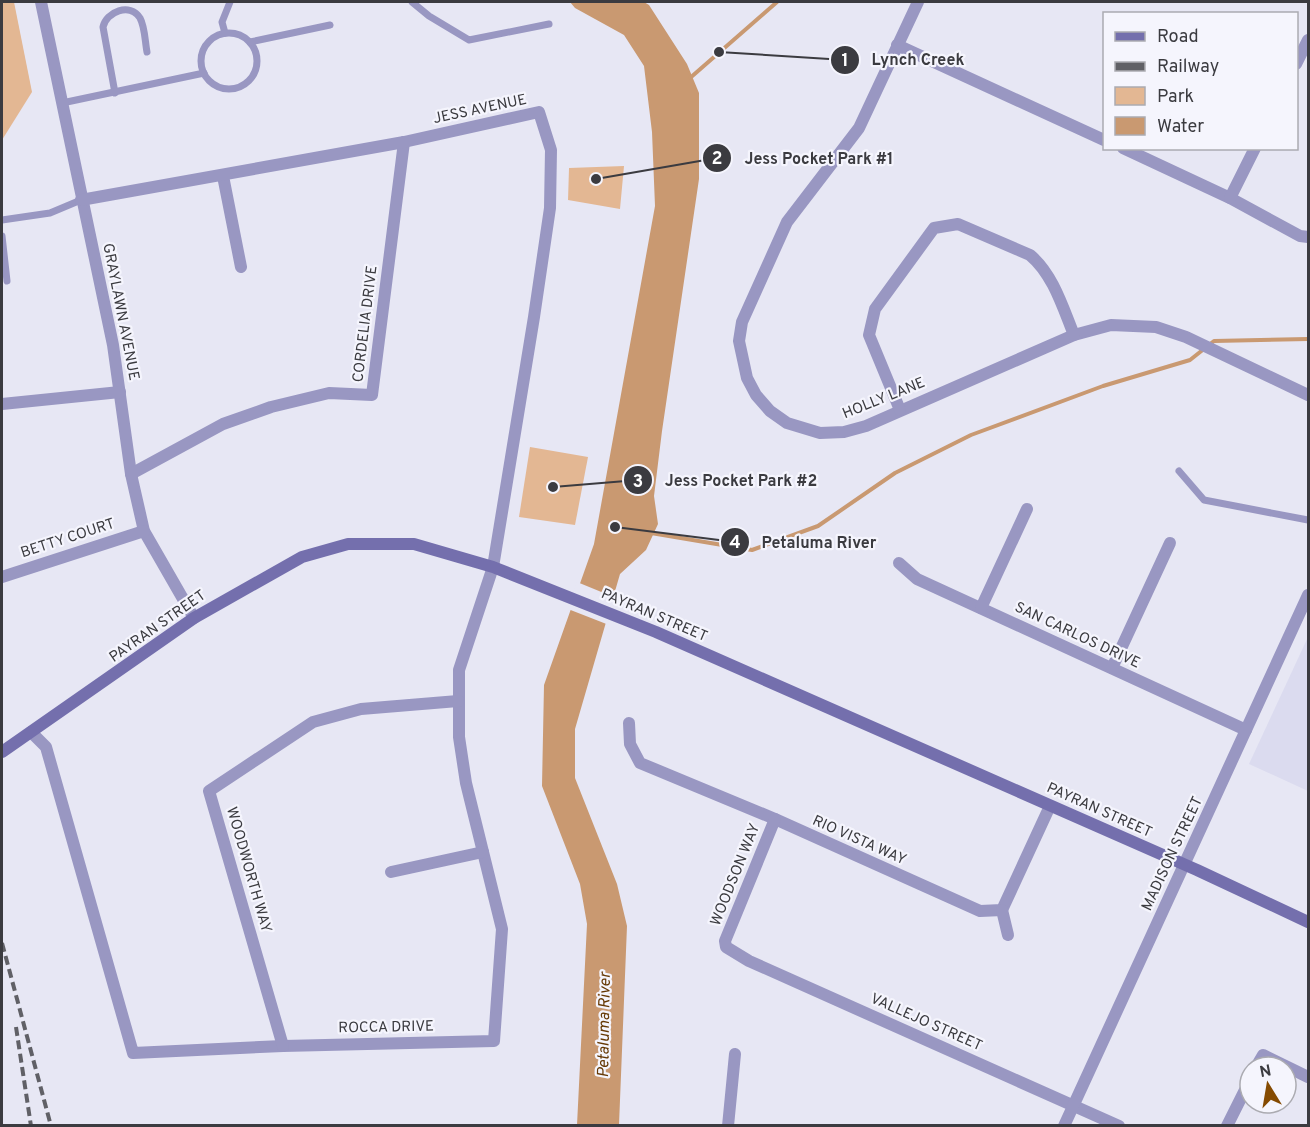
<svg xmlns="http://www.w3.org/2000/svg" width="1310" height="1127" font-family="Overpass,sans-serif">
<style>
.built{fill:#dbdbef}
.green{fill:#e3b793}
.water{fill:#c99971}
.pier{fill:#e7e7f4}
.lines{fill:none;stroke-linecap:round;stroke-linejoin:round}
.stream{stroke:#c99971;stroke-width:4}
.lane{stroke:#9997c2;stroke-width:7}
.street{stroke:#9997c2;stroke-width:12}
.secondary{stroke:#746fad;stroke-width:12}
.rail{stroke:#606066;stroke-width:4;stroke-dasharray:9 4.5;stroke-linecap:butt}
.labels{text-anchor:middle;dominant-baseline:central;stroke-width:4.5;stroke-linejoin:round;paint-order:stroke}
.street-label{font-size:15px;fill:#3b3b40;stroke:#f5f5fd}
.water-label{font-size:16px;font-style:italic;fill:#653804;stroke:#f5f5fd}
.leader{fill:none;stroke:#3b3b40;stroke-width:2}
.callout-dot{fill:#3b3b40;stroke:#f5f5fd;stroke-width:2}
.mark-label{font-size:18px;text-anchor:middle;font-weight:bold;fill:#fff}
.callout-label{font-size:16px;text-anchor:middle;font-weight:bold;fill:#3b3b40;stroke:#f5f5fd;stroke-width:4.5;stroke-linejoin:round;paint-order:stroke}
</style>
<rect width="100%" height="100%" fill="#e7e7f4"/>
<path class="built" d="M1308,637V791L1249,764Z"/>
<g class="green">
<path d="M2,2H14L32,92L2,140Z"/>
<path d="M624,166L620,209L568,200L569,168Z"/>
<path d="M530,447L588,457L575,525L519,517Z"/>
</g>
<path class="water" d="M570,2H644L649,5L687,64L699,93V179L662,431L654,496L658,524L646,550L620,574L575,729V778L617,884L627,926L619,1125H577L587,924L580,884L542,786L544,685L594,544L655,206L652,132L644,66L624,35L575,8Z"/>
<path class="pier" d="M577,582L616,598L609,625L568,609Z"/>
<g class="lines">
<g class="stream">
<path d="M690,78L777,2"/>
<path d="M651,533L752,550L818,526L895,473L971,435L1103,386L1190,360L1214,341L1308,339"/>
</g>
<g class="lane">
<path d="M412,2L429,16L469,40L549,24"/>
<path d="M225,33L222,22L230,2"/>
<circle cx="229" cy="61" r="28"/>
<path d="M250,42L330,25"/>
<path d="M115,93L103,27C106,12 130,2 140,18C145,27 145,42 147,52"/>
<path d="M62,103L204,73"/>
<path d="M2,220L50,213L81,200"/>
<path d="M2,236L7,281"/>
<path d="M1179,471L1204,500L1308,520"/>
</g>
<g class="street">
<path d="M41,2L113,345L131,474L144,531L194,618"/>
<path d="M918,2L859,128L787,222L742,322L739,341L747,378L756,395L770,411L787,423L820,433L844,432L866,426L1074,335L1111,325L1156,327L1186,337L1308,395"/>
<path d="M897,45L1104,140"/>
<path d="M1296,64L1308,40"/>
<path d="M1123,148L1230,198L1300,236L1308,237"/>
<path d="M223,176L241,267"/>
<path d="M1230,198L1255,148"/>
<path d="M2,404L120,392"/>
<path d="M900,410L869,335L875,309L934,228L958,224L1030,255C1053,274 1063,308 1074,335"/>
<path d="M131,474L223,424L271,407L329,393L372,395L404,142"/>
<path d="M899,563L917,579L1246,730"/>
<path d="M2,577L144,531"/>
<path d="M981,608L1027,509"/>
<path d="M1112,668L1170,543"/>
<path d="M629,723L630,744L640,763L775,819L980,911L1002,910L1050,806"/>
<path d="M31,732L46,747L133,1053L283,1046L494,1041L502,929L466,783L459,737V670L493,567L534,317L550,208L551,150L539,112L404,142L81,200"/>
<path d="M775,819L725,941L726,947L749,961L1119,1126"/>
<path d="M391,872L483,852"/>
<path d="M1002,910L1008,935"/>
<path d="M283,1046L209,791L313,722L361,709L458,701"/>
<path d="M1256,1067L1263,1055L1308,1077"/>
<path d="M728,1126L735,1054"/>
<path d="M1064,1126L1308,595"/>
<path d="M1227,1126L1250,1080"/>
</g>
<path class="secondary" d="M2,752L194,618L302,557L348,544H414L493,567L656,632L1197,870L1308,922"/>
<g class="rail">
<path d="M2,943L51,1126"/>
<path d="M16,1027L31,1126"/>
</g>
</g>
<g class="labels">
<g class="street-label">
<text transform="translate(480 110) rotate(-12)">JESS AVENUE</text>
<text transform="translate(120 312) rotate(79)">GRAYLAWN AVENUE</text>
<text transform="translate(366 324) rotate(-83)">CORDELIA DRIVE</text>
<text transform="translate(884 399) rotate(-22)">HOLLY LANE</text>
<text transform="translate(68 539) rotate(-18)">BETTY COURT</text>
<text transform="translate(654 616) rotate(23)">PAYRAN STREET</text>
<text transform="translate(158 627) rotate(-35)">PAYRAN STREET</text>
<text transform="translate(1077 636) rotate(25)">SAN CARLOS DRIVE</text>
<text transform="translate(1099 811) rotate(24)">PAYRAN STREET</text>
<text transform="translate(859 841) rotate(24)">RIO VISTA WAY</text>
<text transform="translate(1173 854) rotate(-65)">MADISON STREET</text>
<text transform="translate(248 870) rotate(74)">WOODWORTH WAY</text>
<text transform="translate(736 875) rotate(-68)">WOODSON WAY</text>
<text transform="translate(926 1023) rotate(24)">VALLEJO STREET</text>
<text transform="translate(386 1028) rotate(-1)">ROCCA DRIVE</text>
</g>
<g class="water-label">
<text transform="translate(605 1025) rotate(-89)">Petaluma River</text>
</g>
</g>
<path class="leader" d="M719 52L845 60M596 179L717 158M553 487L638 480M615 527L735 542"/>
<g class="callout-dot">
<circle cx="719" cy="52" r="6"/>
<circle cx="596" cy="179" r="6"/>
<circle cx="553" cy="487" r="6"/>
<circle cx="615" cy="527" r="6"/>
<circle cx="845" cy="60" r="15"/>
<circle cx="717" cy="158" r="15"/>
<circle cx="638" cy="480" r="15"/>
<circle cx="735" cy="542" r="15"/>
</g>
<g class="mark-label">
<text x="845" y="66">1</text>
<text x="717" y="164">2</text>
<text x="638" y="487">3</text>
<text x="735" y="548">4</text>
</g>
<g class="callout-label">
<text x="918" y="65">Lynch Creek</text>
<text x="819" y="164">Jess Pocket Park #1</text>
<text x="741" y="486">Jess Pocket Park #2</text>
<text x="819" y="548">Petaluma River</text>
</g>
<rect width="1310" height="1127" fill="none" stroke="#3b3b40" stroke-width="6"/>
<rect x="1103" y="12" width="195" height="138" fill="#f5f5fd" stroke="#ababb1" stroke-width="1.5"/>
<rect x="1115" y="32" width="30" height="9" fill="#746fad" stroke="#ababb1" stroke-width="1.5"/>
<text x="1157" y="42" font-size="18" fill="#3b3b40">Road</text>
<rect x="1115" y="62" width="30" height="9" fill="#606066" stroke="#ababb1" stroke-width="1.5"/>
<text x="1157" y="72" font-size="18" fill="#3b3b40">Railway</text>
<rect x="1115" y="87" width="30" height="18" fill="#e3b793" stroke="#ababb1" stroke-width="1.5"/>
<text x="1157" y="102" font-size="18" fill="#3b3b40">Park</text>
<rect x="1115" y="117" width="30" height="18" fill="#c99971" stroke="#ababb1" stroke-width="1.5"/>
<text x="1157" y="132" font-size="18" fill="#3b3b40">Water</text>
<g transform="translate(1268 1085) rotate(349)"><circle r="28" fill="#f5f5fd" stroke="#ababb1" stroke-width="1.5"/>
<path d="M0-4.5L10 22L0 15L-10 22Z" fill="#854b02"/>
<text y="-9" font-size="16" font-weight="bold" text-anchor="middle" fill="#3b3b40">N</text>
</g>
</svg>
